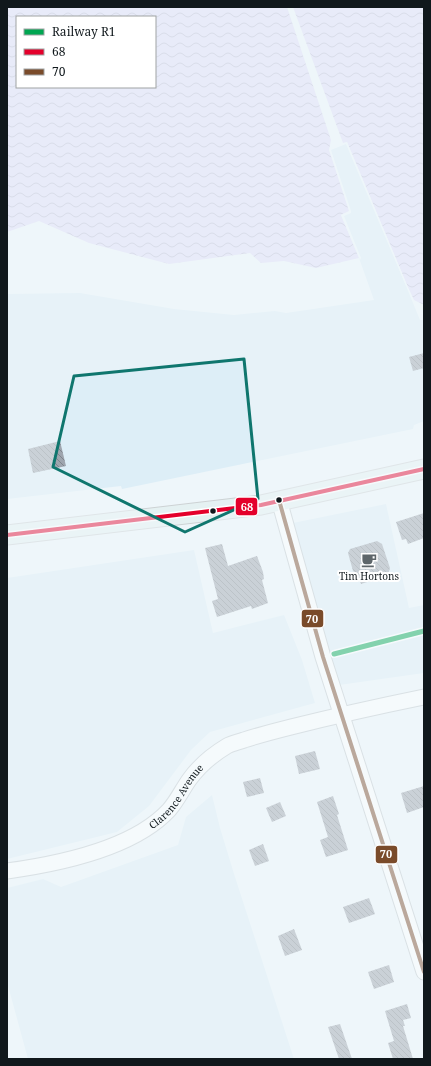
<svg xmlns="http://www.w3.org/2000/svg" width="431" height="1066" font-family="'Noto Serif',serif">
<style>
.built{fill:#ddeef7}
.water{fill:url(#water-waves);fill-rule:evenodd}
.pier{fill:#eef6fa}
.building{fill:url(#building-back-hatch)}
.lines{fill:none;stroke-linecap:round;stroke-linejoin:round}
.minor-casing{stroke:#c0c8cc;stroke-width:17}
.major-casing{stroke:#cdd2d4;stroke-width:21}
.minor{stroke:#fcfefe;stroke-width:15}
.major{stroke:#e5f1f2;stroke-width:19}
.bus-1-casing{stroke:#fff;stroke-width:7}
.bus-2-casing{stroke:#fff;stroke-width:7}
.bus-1{stroke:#e4002b;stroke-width:4}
.bus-2{stroke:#7a4b2a;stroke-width:4}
.rail-1-casing{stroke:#fff;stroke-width:8}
.rail-1{stroke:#00a651;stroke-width:5}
.marked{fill:none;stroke:#0f766e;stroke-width:3;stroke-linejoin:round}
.bus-dot{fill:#10181c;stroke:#fff;stroke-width:1.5}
.labels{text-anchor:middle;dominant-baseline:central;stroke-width:4;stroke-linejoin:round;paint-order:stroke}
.poi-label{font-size:10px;fill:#10181c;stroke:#fff}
.street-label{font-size:10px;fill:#10181c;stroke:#fff}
.line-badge{stroke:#fff;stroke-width:1.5}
.badge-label{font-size:11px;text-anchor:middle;font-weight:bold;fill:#fff}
</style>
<defs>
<pattern id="water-waves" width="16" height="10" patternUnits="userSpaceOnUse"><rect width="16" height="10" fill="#e0def9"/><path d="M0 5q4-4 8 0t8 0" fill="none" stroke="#bfbed5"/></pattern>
<pattern id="building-back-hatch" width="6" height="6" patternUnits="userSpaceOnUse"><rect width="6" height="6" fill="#9ea5ae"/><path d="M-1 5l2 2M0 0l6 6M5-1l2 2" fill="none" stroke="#7f858d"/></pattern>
</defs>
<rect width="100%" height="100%" fill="#eef6fa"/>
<g class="built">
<path d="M331,140L344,143L347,142L420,320H424V421L414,425L413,429L122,489L121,486L7,499V294L80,293L174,309L234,315L275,311L286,313L374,300L359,258L341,215L349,212L329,150Z"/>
<path d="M386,504L409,608L424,605V673L332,686L288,524Z"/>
<path d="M194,550L213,633L284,615L302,660L315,703L210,732L191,750L149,806L117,832L7,859V578Z"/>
<path d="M212,795L220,828L235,877L294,1059H28L7,982V888L43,879L61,887L178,845L186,817Z"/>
</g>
<path class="water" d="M7,7H424V305L414,300L407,285L347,142L329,149L350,211L341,215L359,258L316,268L284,261L261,263L250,253L169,264L89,243L39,221L7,232ZM17,17H155V87H17Z"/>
<path class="pier" d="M287,7H293L343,143L347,142L407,285L406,286L346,144L331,150L351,211V213L344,216L361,258L360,260L341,215L349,211L329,150L331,140Z"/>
<g class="building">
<path d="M424,353V368L413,371L409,357Z"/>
<path d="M60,441L66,466L33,473L28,449Z"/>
<path d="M424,513V538L408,544L406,539L402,540L396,522Z"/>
<path d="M377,541L382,544L390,568L388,575L361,584L358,574L353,571L348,553L350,549Z"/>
<path d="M222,544L228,566L257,556L263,572L264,579L262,580L268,603L252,609L251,606L217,617L212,601L218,599L205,548Z"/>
<path d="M315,751L320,769L299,774L295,756Z"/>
<path d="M260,778L264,793L247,797L243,782Z"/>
<path d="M424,786V807L407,813L401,793Z"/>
<path d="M333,796L339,814L337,815L348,850L326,857L320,840L328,837L317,802Z"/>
<path d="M280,802L286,816L272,822L266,808Z"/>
<path d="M263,844L269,861L255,866L249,850Z"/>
<path d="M369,898L375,914L349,923L343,907Z"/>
<path d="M294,929L302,950L285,956L278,936Z"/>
<path d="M389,965L394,982L374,989L368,972Z"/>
<path d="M407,1004L411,1018L403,1020L405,1026H403L413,1059H393L388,1043L394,1041L385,1011Z"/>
<path d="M340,1024L352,1059H339L328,1027Z"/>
</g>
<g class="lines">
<g class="minor-casing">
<g id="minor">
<path d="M279,500L323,657L424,972"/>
<path id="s1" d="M7,871C58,864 133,849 169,810C177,801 182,790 189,780C199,766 212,755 227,746C232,743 239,742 244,740C260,735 275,731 291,727C335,716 380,706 424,697"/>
</g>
</g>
<g class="major-casing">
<path id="major" d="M7,535L261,505L424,469"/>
</g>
<use href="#minor" class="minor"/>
<use href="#major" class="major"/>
<g class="bus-1-casing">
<path id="bus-1" d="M7,535L261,505L424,469"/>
</g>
<g class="bus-2-casing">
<path id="bus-2" d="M279,500L323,657L424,972"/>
</g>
<use href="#bus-1" class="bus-1"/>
<use href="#bus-2" class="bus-2"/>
<g class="rail-1-casing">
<path id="rail-1" d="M334,654L424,631"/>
</g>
<use href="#rail-1" class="rail-1"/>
</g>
<path d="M0 0H431V1066H0ZM244,359L258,499L185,532L53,467L74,376Z" fill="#eef6fa" fill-opacity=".55" fill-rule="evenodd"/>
<path class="marked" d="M244,359L258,499L185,532L53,467L74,376Z"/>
<defs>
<g id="cafe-bare" transform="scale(1.2)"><path d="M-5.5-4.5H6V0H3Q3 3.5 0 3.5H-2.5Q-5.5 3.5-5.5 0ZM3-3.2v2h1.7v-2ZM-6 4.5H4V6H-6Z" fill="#5e666a" stroke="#fff" stroke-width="2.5" paint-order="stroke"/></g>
</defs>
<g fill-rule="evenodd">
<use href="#cafe-bare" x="369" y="560"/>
</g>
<g class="bus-dot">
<circle cx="279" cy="500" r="3.5"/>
<circle cx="213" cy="511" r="3.5"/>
</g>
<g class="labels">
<g class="poi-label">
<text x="369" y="576">Tim Hortons</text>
</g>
<g class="street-label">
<text stroke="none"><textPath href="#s1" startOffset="191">Clarence Avenue</textPath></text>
</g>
</g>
<g class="line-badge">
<rect x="235" y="497" width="23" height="19" rx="4" fill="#e4002b"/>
<rect x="301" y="609" width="23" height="19" rx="4" fill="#7a4b2a"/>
<rect x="375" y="845" width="23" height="19" rx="4" fill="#7a4b2a"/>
</g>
<g class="badge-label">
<text x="247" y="511">68</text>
<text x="312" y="623">70</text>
<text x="386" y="858">70</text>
</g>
<rect width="431" height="1066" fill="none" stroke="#10181c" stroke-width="16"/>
<rect x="16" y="16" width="140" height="72" fill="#ffffff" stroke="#9fa3a4"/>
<rect x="24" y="29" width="20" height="6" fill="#00a651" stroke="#9fa3a4"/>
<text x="52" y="36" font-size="12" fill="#10181c">Railway R1</text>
<rect x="24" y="49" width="20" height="6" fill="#e4002b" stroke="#9fa3a4"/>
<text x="52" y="56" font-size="12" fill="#10181c">68</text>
<rect x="24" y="69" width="20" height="6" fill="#7a4b2a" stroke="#9fa3a4"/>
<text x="52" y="76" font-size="12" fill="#10181c">70</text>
</svg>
